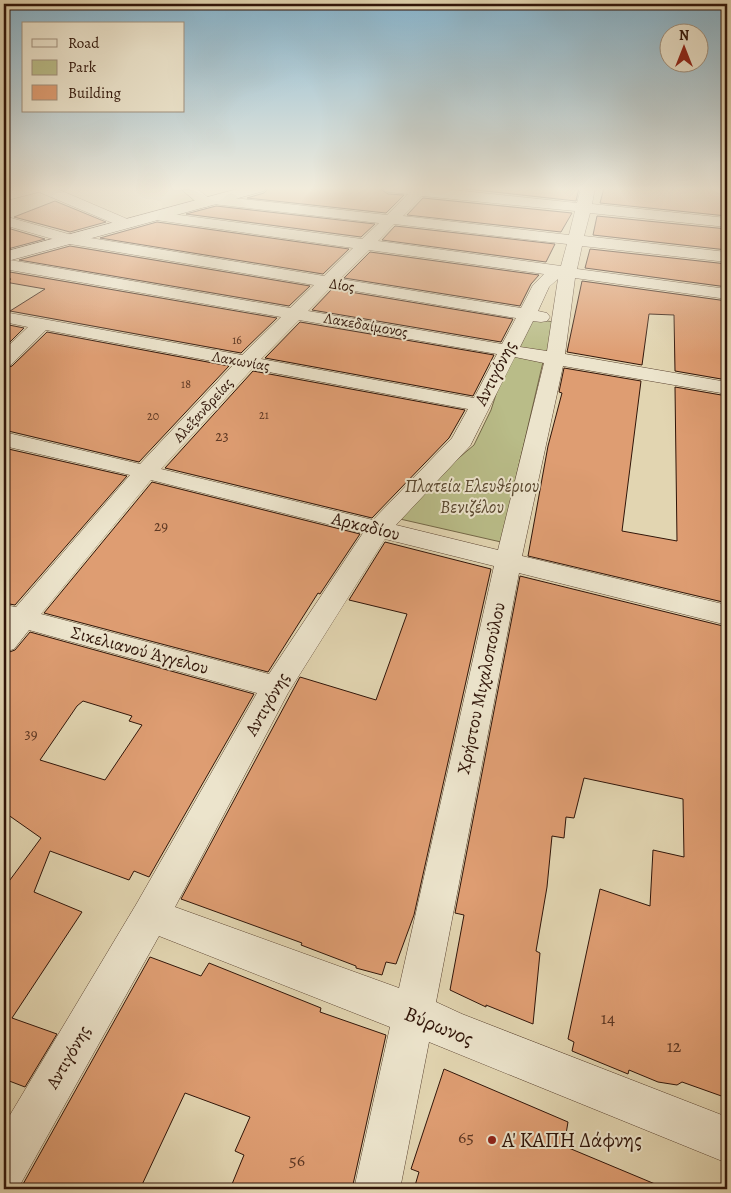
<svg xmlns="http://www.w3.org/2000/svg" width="731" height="1193" font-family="Alegreya,serif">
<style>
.green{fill:#b9bc88;stroke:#746848}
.building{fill:#de9d72;stroke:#301509;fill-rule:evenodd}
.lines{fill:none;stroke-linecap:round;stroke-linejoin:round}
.street-casing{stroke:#5c4533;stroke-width:1}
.secondary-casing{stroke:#301509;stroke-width:1}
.street{fill:#ece4cc;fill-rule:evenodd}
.secondary{fill:#ece4cc;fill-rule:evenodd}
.poi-dot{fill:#8f2418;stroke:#ece4cc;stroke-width:2}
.labels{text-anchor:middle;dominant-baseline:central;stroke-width:4;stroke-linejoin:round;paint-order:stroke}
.far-number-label{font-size:12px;fill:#5c3723}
.far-street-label{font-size:15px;fill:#301509;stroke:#ece4cc}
.number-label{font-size:15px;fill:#5c3723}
.street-label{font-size:18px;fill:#301509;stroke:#ece4cc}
.park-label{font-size:18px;font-style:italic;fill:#59472f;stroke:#ece4cc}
.near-number-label{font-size:18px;fill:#5c3723}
.near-street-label{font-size:21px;fill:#301509;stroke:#ece4cc}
.near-poi-label{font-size:21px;fill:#301509;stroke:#ece4cc;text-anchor:start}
</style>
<rect width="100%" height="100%" fill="#e2d5b1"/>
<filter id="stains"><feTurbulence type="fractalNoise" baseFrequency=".004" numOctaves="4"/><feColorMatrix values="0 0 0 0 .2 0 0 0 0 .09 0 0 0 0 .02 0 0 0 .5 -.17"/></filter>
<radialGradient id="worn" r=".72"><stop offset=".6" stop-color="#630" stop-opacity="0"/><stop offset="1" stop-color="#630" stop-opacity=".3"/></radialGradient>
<g class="green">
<path d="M526,318L554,322L547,353L512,347Z"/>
<path d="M509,354L543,362L501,542L400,519L433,480L474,445L491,410Z"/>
</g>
<g class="building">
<path d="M269,188H379L388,194L404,195L386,213L247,198L264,193Z"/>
<path d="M458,188H579L576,201Z"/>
<path d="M604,188H727V216L600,203Z"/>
<path d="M423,198L572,213L561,232L407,215Z"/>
<path d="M55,201L106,222L70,232L14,217Z"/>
<path d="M216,206L375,224L361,237L186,214Z"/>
<path d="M597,216L727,229V250L593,235Z"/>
<path d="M157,222L349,249L323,274L100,238Z"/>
<path d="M395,226L555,244L546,262L382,240Z"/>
<path d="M4,227L45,239L4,250Z"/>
<path d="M70,246L310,286L289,306L19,260Z"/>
<path d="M590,249L727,264V287L585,268Z"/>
<path d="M370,252L539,275L531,284L520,306L344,278Z"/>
<path d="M4,271L277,318L241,353L10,311L45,289L5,282L11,279L4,278Z"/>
<path d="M582,281L727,301V380L675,371L674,315L649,314L642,365L567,352Z"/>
<path d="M332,289L513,319L501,342L312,310Z"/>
<path d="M300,322L494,355L473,396L265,358Z"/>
<path d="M4,324L24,328L4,348Z"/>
<path d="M47,332L229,366L139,462L4,430V369L12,366Z"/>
<path d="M564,368L641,381L622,531L677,541L675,387L727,396V603L528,556L548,446L562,393L559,392Z"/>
<path d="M253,371L465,410L449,438L372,518L165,468Z"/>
<path d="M4,448L127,476L15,605L4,603Z"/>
<path d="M152,482L360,534L320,594L318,593L268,672L44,613Z"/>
<path d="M385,542L491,569L414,915L396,964L386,962L382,975L356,968V966L301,945L302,943L181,899L300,677L376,700L407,614L349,600Z"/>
<path d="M520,576L727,627V1098L682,1082L677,1085L658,1082L629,1070L628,1074L572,1051L574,1042L568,1039L600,889L650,906L653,850L684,857L683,799L584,778L574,818L566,817L564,838L552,836L547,887L536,951L540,953L533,1024L486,1005V1007L450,990L464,915L455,913Z"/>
<path d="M30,632L254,694L149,877L134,871L129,880L50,851L34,892L82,912L12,1018L57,1034L25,1087L4,1079V888L41,838L4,812V654L15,650ZM83,701L132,716L129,721L142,725L105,780L40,760L77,706Z"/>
<path d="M150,957L201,976L209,963L321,1008L320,1012L386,1035L352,1189H230L244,1155L235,1151L250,1117L185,1093L140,1189H16L22,1186Z"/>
<path d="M444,1069L568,1122L564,1146L667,1189H414L419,1172L411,1169Z"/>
</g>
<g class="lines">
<g class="street-casing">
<g id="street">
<path d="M19,188H55L132,221L135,224L132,227H122L39,192L4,201V193Z"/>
<path d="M180,188H196L210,199L216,196L387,215L408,194L388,192L381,188H435L577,203L581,188H595L592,204L727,218V227L590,213L584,236L727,252V262L582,246L577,269L727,289V299L575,278L565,354L727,382V394L563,366L522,556L727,605V625L519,573L436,1002L462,1014L727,1117V1163L429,1042L400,1189H354L390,1027L159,936L20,1185L11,1189H4V1125L137,903L257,693L29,630L14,649L4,652V605L16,607L130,475L4,446V432L140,464L233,365L46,330L11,365L4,367V350L28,327L4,322V312L242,355L281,317L4,269V259L290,308L314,285L70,244L4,225V216L72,235L324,276L353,248L156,220L151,219L149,216L151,213L156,212L362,239L379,223L213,204L206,207L201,206ZM422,196L575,211L569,235L403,216ZM394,224L567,244L561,266L378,241ZM369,250L544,274L533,285L521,308L340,279ZM558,279L547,351L520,347L533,321L541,322L547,321L550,317L547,313L538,311L549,287ZM331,287L516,318L502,344L308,311ZM299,320L497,354L474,398L261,359ZM515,357L544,363L498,550L396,525L470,446ZM252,369L468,409L452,438L373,520L161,469ZM151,480L363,533L269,674L41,614ZM385,539L494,566L399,988L175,907L288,693Z"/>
</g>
</g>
<g class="secondary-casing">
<path id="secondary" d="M241,188H266L264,191L4,262V252Z"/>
</g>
<use href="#street" class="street"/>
<use href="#secondary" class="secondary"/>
</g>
<linearGradient id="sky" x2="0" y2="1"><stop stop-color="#87b6d0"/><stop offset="0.53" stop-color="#f2ecdc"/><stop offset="1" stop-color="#f2ecdc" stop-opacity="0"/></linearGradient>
<rect width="731" height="356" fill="url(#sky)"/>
<circle class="poi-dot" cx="492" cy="1140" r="5"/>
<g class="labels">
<g class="far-number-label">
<text x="237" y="340">16</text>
<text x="186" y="384">18</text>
<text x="264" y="415">21</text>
<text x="153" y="416">20</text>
</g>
<g class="far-street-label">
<text transform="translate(342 285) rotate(9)">Δίος</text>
<text transform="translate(366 325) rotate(10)">Λακεδαίμονος</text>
<text transform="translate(241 361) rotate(10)">Λακωνίας</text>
<text transform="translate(203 410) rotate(-48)">Αλεξανδρείας</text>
</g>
<g class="number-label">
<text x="222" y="436">23</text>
<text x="161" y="526">29</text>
<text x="31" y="734">39</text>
</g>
<g class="street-label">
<text transform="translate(495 373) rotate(-63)">Αντιγόνης</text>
<text transform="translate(366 526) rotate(14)">Αρκαδίου</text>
<text transform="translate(140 650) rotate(15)">Σικελιανού Άγγελου</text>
<text transform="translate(481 688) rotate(-78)">Χρήστου Μιχαλοπούλου</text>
<text transform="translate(267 704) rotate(-60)">Αντιγόνης</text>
<text transform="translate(68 1057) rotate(-60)">Αντιγόνης</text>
</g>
<g class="park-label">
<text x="472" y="486">Πλατεία Ελευθέριου<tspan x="472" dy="21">Βενιζέλου</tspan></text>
</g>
<g class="near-number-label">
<text x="608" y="1018">14</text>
<text x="674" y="1046">12</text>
<text x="466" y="1137">65</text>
<text x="297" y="1160">56</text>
</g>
<g class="near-street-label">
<text transform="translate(439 1026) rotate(22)">Βύρωνος</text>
</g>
<g class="near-poi-label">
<text x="502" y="1140">Α' ΚΑΠΗ Δάφνης</text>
</g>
</g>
<rect width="731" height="1193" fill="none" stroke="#e2d5b1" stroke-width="20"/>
<rect x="5" y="5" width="721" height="1183" fill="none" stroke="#301509" stroke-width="2.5"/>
<rect x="10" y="10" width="711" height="1173" fill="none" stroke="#301509"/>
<rect x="22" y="22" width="162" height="90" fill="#ece4cc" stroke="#a1917e"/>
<rect x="32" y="39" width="25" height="8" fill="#ece4cc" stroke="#a1917e"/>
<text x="68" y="48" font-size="15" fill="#301509">Road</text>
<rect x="32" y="60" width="25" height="15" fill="#b9bc88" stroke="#a1917e"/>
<text x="68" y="72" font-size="15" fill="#301509">Park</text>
<rect x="32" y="85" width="25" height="15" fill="#de9d72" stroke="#a1917e"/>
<text x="68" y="98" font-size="15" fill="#301509">Building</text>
<g transform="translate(684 48)"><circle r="24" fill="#ece4cc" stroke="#a1917e"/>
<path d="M0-4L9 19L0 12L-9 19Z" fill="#8f2418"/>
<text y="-8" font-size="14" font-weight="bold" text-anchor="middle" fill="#301509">N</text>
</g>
<rect width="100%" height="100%" filter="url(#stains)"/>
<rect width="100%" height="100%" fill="url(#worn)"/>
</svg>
